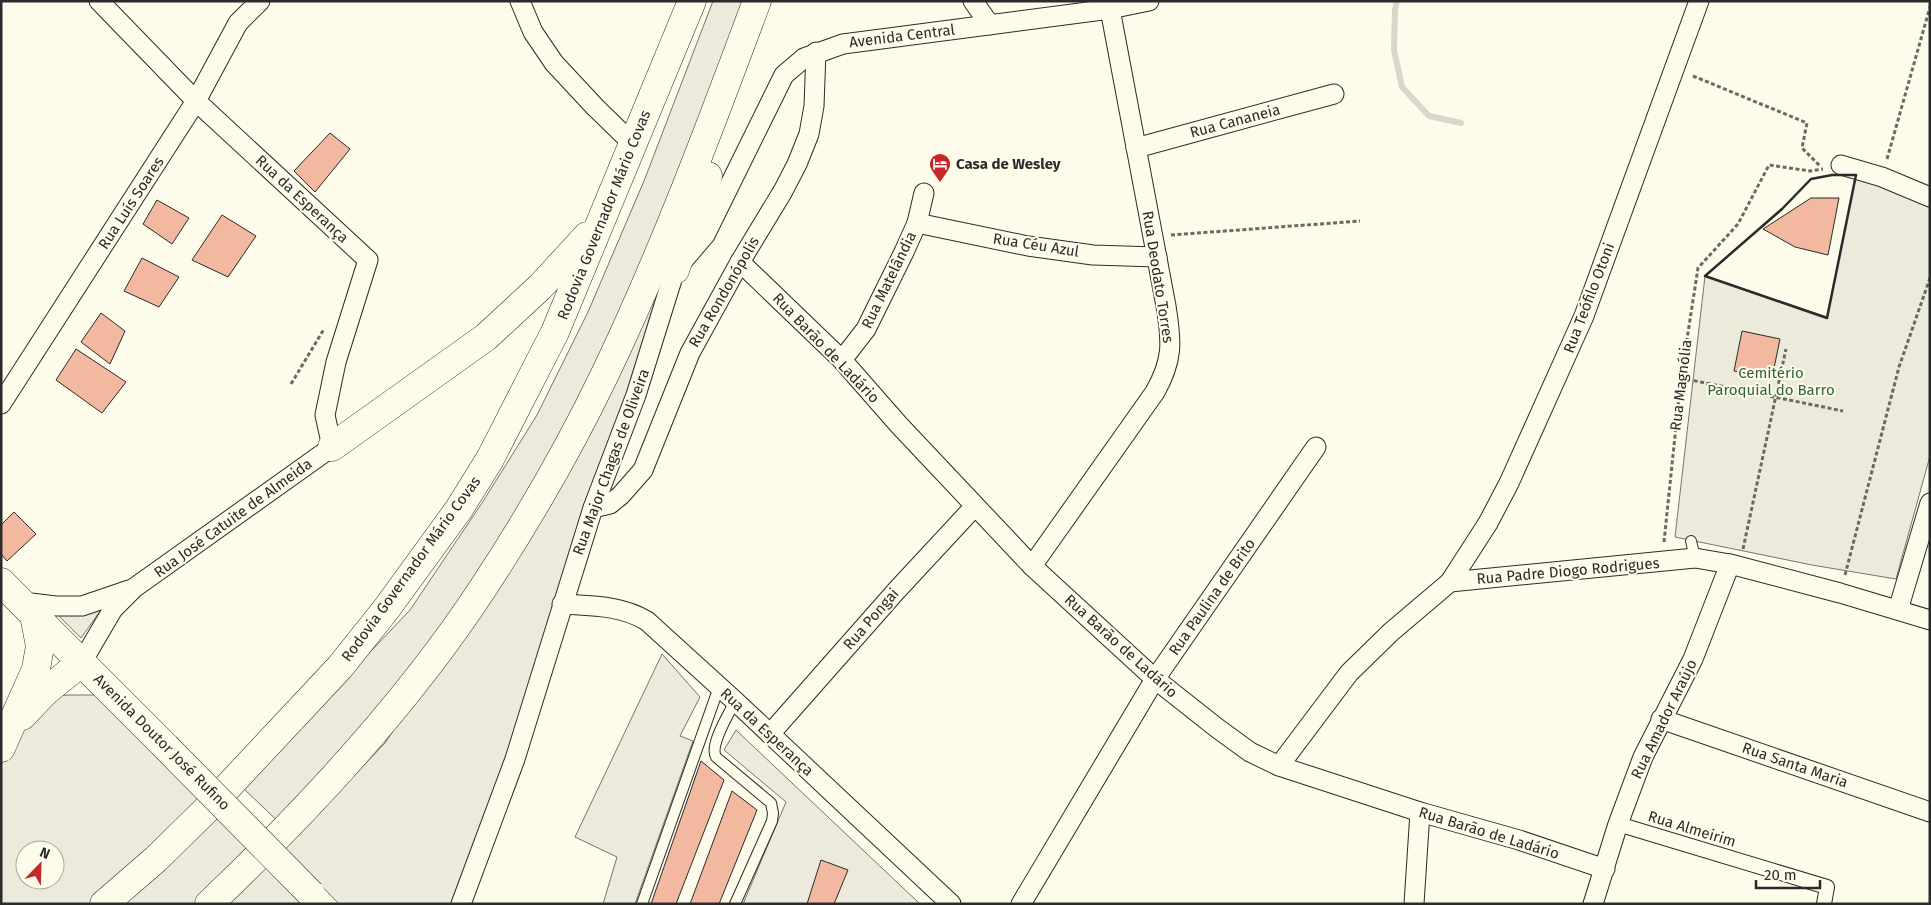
<svg xmlns="http://www.w3.org/2000/svg" width="1931" height="905" font-family="'Fira Sans',sans-serif">
<style>
.green{fill:#ecebdb;stroke:#74746e;fill-rule:evenodd}
.lines{fill:none;stroke-linecap:round;stroke-linejoin:round}
.stream{stroke:#d8d7c9;stroke-width:6}
.building{fill:#f2b8a0;stroke:#2b2b2b}
.service-casing{stroke:#2b2b2b;stroke-width:12}
.pedestrian-casing{stroke:#2b2b2b;stroke-width:16}
.minor-casing{stroke:#2b2b2b;stroke-width:21}
.primary-casing{stroke:#2b2b2b;stroke-width:29}
.trunk-casing{stroke:#2b2b2b;stroke-width:29}
.path{stroke:#6a6964;stroke-width:3;stroke-dasharray:4 2.5;stroke-linecap:butt}
.service{stroke:#fdfbea;stroke-width:10}
.pedestrian{stroke:#fdfbea;stroke-width:14}
.minor{stroke:#fdfbea;stroke-width:19}
.primary{stroke:#fdfbea;stroke-width:28}
.trunk{stroke:#fdfbea;stroke-width:28}
.primary-bridge-casing{stroke:#2b2b2b;stroke-width:29;stroke-linecap:butt}
.primary-bridge{stroke:#fdfbea;stroke-width:28}
.wall{stroke:#2b2b2b;stroke-width:2.5}
.labels{text-anchor:middle;dominant-baseline:central;stroke-width:4;stroke-linejoin:round;paint-order:stroke}
.street-label{font-size:15px;fill:#2b2b2b;stroke:#fdfbea}
.poi-label{font-size:15px;font-weight:bold;fill:#2b2b2b;stroke:#fdfbea;text-anchor:start}
.park-label{font-size:15px;fill:#34623c;stroke:#fdfbea}
</style>
<rect width="100%" height="100%" fill="#fdfbea"/>
<g class="green">
<path d="M713,1H743L679,180L563,434L507,533L373,731L286,829L242,787L410,610L482,503L537,415L588,312L644,181Z"/>
<path d="M697,175L480,855L451,904H339L285,848L385,743L563,477Z"/>
<path d="M1856,175L1930,200V456L1896,579L1812,565L1675,537L1705,276L1827,317Z"/>
<path d="M103,607L81,638L58,615Z"/>
<path d="M662,654L700,697L680,736L693,741L635,904H603L617,857L575,837Z"/>
<path d="M68,695H100L210,802L92,904H1V765L12,743L44,697ZM25,850H55V880H25Z"/>
<path d="M736,730L920,904H743L786,802L724,750Z"/>
<path d="M219,811L260,856L212,904H113Z"/>
<path d="M271,860L313,904H226Z"/>
</g>
<g class="lines">
<path class="stream" d="M1397,1L1395,9L1394,50L1402,87L1429,116L1461,123"/>
</g>
<g class="building">
<path d="M330,133L350,149L315,192L294,171Z"/>
<path d="M1811,198H1839L1828,255L1795,247L1763,229Z"/>
<path d="M157,200L189,218L172,244L143,224Z"/>
<path d="M222,215L256,236L228,277L192,260Z"/>
<path d="M142,258L179,277L159,307L124,291Z"/>
<path d="M101,313L125,331L110,364L81,342Z"/>
<path d="M1742,331L1780,339L1772,378L1734,371Z"/>
<path d="M76,349L126,382L102,413L56,380Z"/>
<path d="M14,512L36,534L7,561L1,554V525Z"/>
<path d="M701,761L724,780L676,904H651Z"/>
<path d="M732,791L757,810L719,904H690Z"/>
<path d="M821,860L848,870L834,904H807Z"/>
</g>
<g class="lines">
<g class="service-casing">
<g id="service">
<path d="M1691,541L1695,558"/>
<path d="M642,904L719,687"/>
<path d="M735,904L772,821L773,813L771,803L716,757C709,745 729,714 735,701"/>
</g>
</g>
<g class="pedestrian-casing">
<path id="pedestrian" d="M1618,824L1827,887L1824,904"/>
</g>
<g class="minor-casing">
<g id="minor">
<path d="M520,1L533,32L554,63L595,107L633,144"/>
<path d="M973,1L990,25"/>
<path d="M1136,148L1334,94"/>
<path d="M1841,165L1882,177L1930,197"/>
<path d="M917,223L1028,246L1093,255L1157,257"/>
<path d="M740,262L842,360L899,425L1032,566L1155,679L1217,728L1250,752L1279,766L1420,812L1519,840L1605,869"/>
<path d="M842,360L866,329L904,252L917,223L924,193"/>
<path d="M1,404L196,101L238,23L260,1"/>
<path d="M593,508L610,504L621,495L643,470L690,353L740,262L783,191L797,164L809,134L814,106L816,52"/>
<path d="M1032,566L1155,392C1173,360 1172,343 1166,306L1110,9"/>
<path d="M1450,582L1488,523L1509,483L1584,316L1699,1"/>
<path d="M22,602L56,606H82L129,590"/>
<path d="M562,604C591,606 621,605 647,621L735,701L951,904"/>
<path d="M1898,610L1930,503"/>
<path d="M82,662L113,609L134,588L332,447L325,415L336,362L368,260L196,101L99,1"/>
<path d="M1661,719L1930,812"/>
<path d="M770,734L897,590L975,506"/>
<path d="M1279,766L1349,673L1391,632L1450,582L1695,558L1730,564L1840,593L1930,620"/>
<path d="M461,904L515,759L593,508L636,395L675,270L705,235L784,75L804,58L843,44L1110,9L1149,1"/>
<path d="M1021,904L1155,679L1316,447"/>
<path d="M1414,904L1420,812"/>
<path d="M1593,904L1618,824L1643,757L1693,659L1730,564"/>
</g>
</g>
<g class="primary-casing">
<path id="primary" d="M1,582L166,747"/>
</g>
<g class="trunk-casing">
<g id="trunk">
<path d="M675,270L708,176"/>
<path d="M332,447L486,337L540,287L587,236"/>
<path d="M22,716L46,691L82,662"/>
<path d="M1,748L36,669L40,646L34,615"/>
<path d="M104,904L156,859L207,809L340,667L387,608L459,509L490,459L555,332L692,1"/>
<path d="M209,904C309,809 407,704 483,588C527,521 570,447 605,374C663,253 710,127 757,1"/>
</g>
</g>
<g class="path">
<path d="M1693,76L1807,123L1802,148L1821,167"/>
<path d="M1887,159L1930,7"/>
<path d="M1171,235L1360,221"/>
<path d="M1681,378L1843,411"/>
<path d="M291,384L324,329"/>
<path d="M1664,542L1681,378L1698,268L1738,224L1769,165L1810,171L1823,169"/>
<path d="M1743,549L1786,349"/>
<path d="M1845,575L1899,367L1930,278"/>
</g>
<use href="#service" class="service"/>
<use href="#pedestrian" class="pedestrian"/>
<use href="#minor" class="minor"/>
<use href="#primary" class="primary"/>
<use href="#trunk" class="trunk"/>
<g class="primary-bridge-casing">
<path id="primary-bridge" d="M166,747L311,894"/>
</g>
<use href="#primary-bridge" class="primary-bridge"/>
<path class="wall" d="M1832,175H1856L1827,318L1705,276L1782,209L1811,179Z"/>
</g>
<defs>
<g id="hotel-pin" transform="scale(1.125)"><path d="M0 17L-7.5 6A9.5 9.5 0 1 1 7.5 6Z" fill="#c62828" stroke="#fdfbea"/><path d="M-6-4.5h1.5V1H6V5H4.5V3h-9V5H-6ZM-4 0a1.8 1.8 0 1 1 3.6 0ZM.5 0V-2.5h3Q6-2.5 6 0Z" fill="#fff"/></g>
</defs>
<g fill-rule="evenodd">
<use href="#hotel-pin" x="940" y="164"/>
</g>
<g class="labels">
<g class="street-label">
<text transform="translate(902 36) rotate(-7)">Avenida Central</text>
<text transform="translate(1235 121) rotate(-15)">Rua Cananeia</text>
<text transform="translate(302 199) rotate(43)">Rua da Esperança</text>
<text transform="translate(131 203) rotate(-57)">Rua Luís Soares</text>
<text transform="translate(604 215) rotate(-68)">Rodovia Governador Mário Covas</text>
<text transform="translate(1036 245) rotate(9)">Rua Céu Azul</text>
<text transform="translate(1158 277) rotate(81)">Rua Deodato Torres</text>
<text transform="translate(889 280) rotate(-64)">Rua Matelândia</text>
<text transform="translate(724 292) rotate(-60)">Rua Rondonópolis</text>
<text transform="translate(1589 298) rotate(-69)">Rua Teófilo Otoni</text>
<text transform="translate(826 348) rotate(46)">Rua Barão de Ladário</text>
<text transform="translate(1681 385) rotate(-83)">Rua Magnólia</text>
<text transform="translate(611 462) rotate(-70)">Rua Major Chagas de Oliveira</text>
<text transform="translate(233 518) rotate(-36)">Rua José Catuite de Almeida</text>
<text transform="translate(411 569) rotate(-54)">Rodovia Governador Mário Covas</text>
<text transform="translate(1568 571) rotate(-5)">Rua Padre Diogo Rodrigues</text>
<text transform="translate(1212 597) rotate(-55)">Rua Paulina de Brito</text>
<text transform="translate(871 619) rotate(-49)">Rua Pongai</text>
<text transform="translate(1121 646) rotate(42)">Rua Barão de Ladário</text>
<text transform="translate(1664 719) rotate(-64)">Rua Amador Araújo</text>
<text transform="translate(767 732) rotate(43)">Rua da Esperança</text>
<text transform="translate(162 742) rotate(45)">Avenida Doutor José Rufino</text>
<text transform="translate(1795 765) rotate(19)">Rua Santa Maria</text>
<text transform="translate(1692 829) rotate(17)">Rua Almeirim</text>
<text transform="translate(1489 833) rotate(17)">Rua Barão de Ladário</text>
</g>
<g class="poi-label">
<text x="956" y="164">Casa de Wesley</text>
</g>
<g class="park-label">
<text x="1771" y="373">Cemitério<tspan x="1771" dy="17">Paroquial do Barro</tspan></text>
</g>
</g>
<rect width="1931" height="905" fill="none" stroke="#2b2b2b" stroke-width="5"/>
<g transform="translate(40 865) rotate(23)"><circle r="24" fill="#fdfbea" stroke="#a9a89e"/>
<path d="M0-4L9 19L0 12L-9 19Z" fill="#c62828"/>
<text y="-8" font-size="14" font-weight="bold" text-anchor="middle" fill="#2b2b2b">N</text>
</g>
<path d="M1756 880v8h64v-8" fill="none" stroke="#2b2b2b" stroke-width="2.5"/>
<text x="1764" y="880" font-size="15" fill="#2b2b2b" stroke="#fdfbea" stroke-width="4" paint-order="stroke">20 m</text>
</svg>
